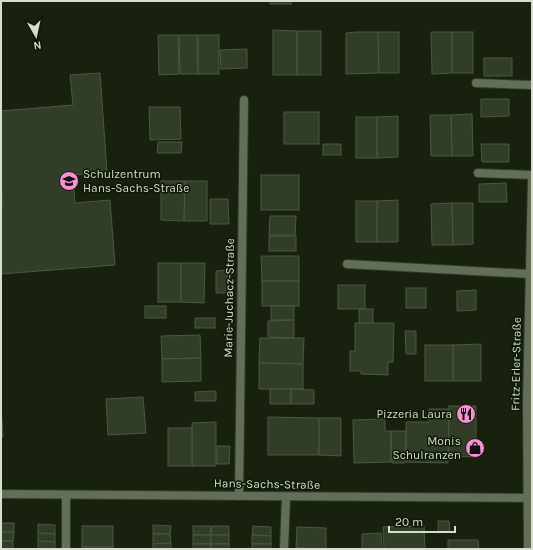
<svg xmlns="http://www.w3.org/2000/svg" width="533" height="550" font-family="Karla,sans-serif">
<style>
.building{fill:#313d27;stroke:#4c5941}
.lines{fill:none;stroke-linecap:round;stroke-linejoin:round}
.lane-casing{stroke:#323b28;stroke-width:10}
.street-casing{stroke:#323b28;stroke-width:10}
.lane{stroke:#616f57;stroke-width:8}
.street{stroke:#616f57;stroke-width:8}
.labels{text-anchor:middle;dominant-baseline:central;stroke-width:3;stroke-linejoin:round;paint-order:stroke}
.poi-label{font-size:12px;fill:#d5ddcf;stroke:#0e1805;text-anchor:end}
.street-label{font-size:12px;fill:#d5ddcf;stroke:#0e1805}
</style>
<rect width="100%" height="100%" fill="#17210d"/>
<g class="building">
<rect x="270" y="1" width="21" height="3"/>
<path d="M273,30L297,31V75H273Z"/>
<rect x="297" y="31" width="24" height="44"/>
<path d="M357,32H378L379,73L346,74V33Z"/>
<path d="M378,32H399V73H379Z"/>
<path d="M431,32H452V73L432,74Z"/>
<rect x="452" y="32" width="21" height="41"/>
<path d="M158,35H178L179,74L159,75Z"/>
<path d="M179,35H197L198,74H180Z"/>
<rect x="198" y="35" width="21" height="39"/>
<path d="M247,49V68L221,69L220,50Z"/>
<rect x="484" y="58" width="28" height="18"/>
<path d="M100,73L107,172L73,175L75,203L110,200L115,265L1,274V208H3L1,180V111L73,105L70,75Z"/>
<path d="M481,99H509V116L481,117Z"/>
<path d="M149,107H180L181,139L150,140Z"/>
<rect x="284" y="112" width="35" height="32"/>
<path d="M472,114L473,156H452L451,115Z"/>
<path d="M430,115H451L452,156H431Z"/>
<path d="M398,116V157L377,158V117Z"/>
<rect x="356" y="117" width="21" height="41"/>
<path d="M158,142H182L181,153H157Z"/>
<rect x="323" y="144" width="18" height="11"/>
<path d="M481,144H509V162H482Z"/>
<rect x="261" y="175" width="38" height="35"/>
<path d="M161,181H185L184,221L161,220Z"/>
<path d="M185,181H207V221H184Z"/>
<path d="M506,183L507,202H479V184Z"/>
<path d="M210,199H228L229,224H210Z"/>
<path d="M398,200V242H377V201Z"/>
<rect x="356" y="201" width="21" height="41"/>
<path d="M452,203L453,245H432L431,204Z"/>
<path d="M452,203H473V244L453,245Z"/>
<path d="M270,216H296L295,235H269Z"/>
<rect x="269" y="236" width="27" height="15"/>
<path d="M261,256H299V281H262Z"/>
<rect x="158" y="263" width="23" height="39"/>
<path d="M181,263H205L204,303L181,302Z"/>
<path d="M228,270V293H216V271Z"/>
<rect x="262" y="281" width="37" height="25"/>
<rect x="338" y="285" width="27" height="24"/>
<rect x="406" y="288" width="20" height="20"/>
<path d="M476,290V310L457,311V291Z"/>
<rect x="145" y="306" width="21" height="12"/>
<rect x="271" y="306" width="23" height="14"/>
<rect x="359" y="309" width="14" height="14"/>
<rect x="195" y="318" width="20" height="10"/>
<path d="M294,320V338L268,337V321Z"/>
<path d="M355,323H394L393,362H388V375L361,374V371H350V351H355Z"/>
<path d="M405,331H416V354H406Z"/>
<path d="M200,335L201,358L162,359L161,336Z"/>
<path d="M260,338H304L303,364L259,363Z"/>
<path d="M481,344V381H453V345Z"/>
<rect x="425" y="345" width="28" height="36"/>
<path d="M201,358V381L162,382V359Z"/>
<path d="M259,363L303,364V389H259Z"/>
<path d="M270,389H291L290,404H270Z"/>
<path d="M291,389L314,390V404H291Z"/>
<path d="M216,391V401H195V392Z"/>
<path d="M143,397L146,433L108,435L106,399Z"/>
<path d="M1,405L3,437H1Z"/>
<path d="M449,406H476V457L448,456Z"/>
<path d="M429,409H449L448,463L406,462V422H429Z"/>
<path d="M268,417L319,418V455H268Z"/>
<path d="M319,418H341V456L319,455Z"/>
<path d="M385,419V431H391V462L354,463L353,420Z"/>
<path d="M216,422V466H192V423Z"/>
<rect x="168" y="428" width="24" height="38"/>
<path d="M391,431H406L405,463H392Z"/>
<path d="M217,446H230L229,464H217Z"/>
<path d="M438,521H449L450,532H438Z"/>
<rect x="1" y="523" width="13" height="9"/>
<path d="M38,524L55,525V534L38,533Z"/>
<path d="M153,525L171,526L170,534H153Z"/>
<rect x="82" y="526" width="31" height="21"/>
<path d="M193,526H211L210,535H193Z"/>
<path d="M212,526H229V535H211Z"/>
<path d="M253,526L271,527V536L252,535Z"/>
<path d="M424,526L425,549H384L383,527Z"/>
<path d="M297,527L326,528V549L296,548Z"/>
<path d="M1,532H14L13,541H1Z"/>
<path d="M38,533L55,534V542L38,541Z"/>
<path d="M381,533L382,549H362V534Z"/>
<path d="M153,534H170L171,543L153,544Z"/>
<path d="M193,535H210L211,544H193Z"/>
<rect x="211" y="535" width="18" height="9"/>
<path d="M252,535L271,536V544H252Z"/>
<path d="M448,540H478L479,549H448Z"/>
<rect x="1" y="541" width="12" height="8"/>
<path d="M38,541L55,542V549H38Z"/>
<path d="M171,543V549H153V544Z"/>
<path d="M193,544H211L210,549H193Z"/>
<rect x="211" y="544" width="18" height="5"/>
<rect x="252" y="544" width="19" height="5"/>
<rect x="82" y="547" width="31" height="2"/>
<path d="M296,548L326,549H296Z"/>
</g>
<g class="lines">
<g class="lane-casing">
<g id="lane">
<path d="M476,83L532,85"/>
<path d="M478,173L532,175"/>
<path d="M347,264L529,274"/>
<path d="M66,549V495"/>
<path d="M284,549L286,497"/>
</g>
</g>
<g class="street-casing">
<g id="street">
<path d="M1,494L532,498"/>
<path d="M239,496L244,100"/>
<path d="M528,549L527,402L532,180"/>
</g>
</g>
<use href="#lane" class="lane"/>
<use href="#street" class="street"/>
</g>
<defs>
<g id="school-disc" transform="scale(1)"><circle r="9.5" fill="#f591d2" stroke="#0e1805"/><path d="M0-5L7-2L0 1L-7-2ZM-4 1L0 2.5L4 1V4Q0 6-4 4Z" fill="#111"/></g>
<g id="restaurant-disc" transform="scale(1)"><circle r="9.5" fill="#f591d2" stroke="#0e1805"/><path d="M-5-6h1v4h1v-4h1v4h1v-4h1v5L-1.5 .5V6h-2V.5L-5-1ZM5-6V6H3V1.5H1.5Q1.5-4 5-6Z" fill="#111"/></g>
<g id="shop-disc" transform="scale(1)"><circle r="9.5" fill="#f591d2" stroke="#0e1805"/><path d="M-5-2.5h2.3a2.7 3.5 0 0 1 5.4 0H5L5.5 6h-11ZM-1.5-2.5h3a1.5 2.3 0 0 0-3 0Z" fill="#111"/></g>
</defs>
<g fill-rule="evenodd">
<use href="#school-disc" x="69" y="181"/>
<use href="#restaurant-disc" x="466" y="414"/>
<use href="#shop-disc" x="475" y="448"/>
</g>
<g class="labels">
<g class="poi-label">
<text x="83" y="174" text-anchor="start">Schulzentrum<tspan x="83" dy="14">Hans-Sachs-Straße</tspan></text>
<text x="452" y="414">Pizzeria Laura</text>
<text x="461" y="441">Monis<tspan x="461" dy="14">Schulranzen</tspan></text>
</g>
<g class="street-label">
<text transform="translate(229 298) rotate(-89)">Marie-Juchacz-Straße</text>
<text transform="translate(516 364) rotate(-89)">Fritz-Erler-Straße</text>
<text transform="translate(267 484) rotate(1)">Hans-Sachs-Straße</text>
</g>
</g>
<rect width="533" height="550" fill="none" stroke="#d5ddcf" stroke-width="4"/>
<g transform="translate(36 36) rotate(171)" stroke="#0e1805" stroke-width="3" paint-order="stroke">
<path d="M0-3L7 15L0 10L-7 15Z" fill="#d5ddcf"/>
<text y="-6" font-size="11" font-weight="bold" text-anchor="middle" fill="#d5ddcf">N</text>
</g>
<path d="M389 526v6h66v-6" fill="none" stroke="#d5ddcf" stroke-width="2"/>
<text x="395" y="526" font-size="12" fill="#d5ddcf" stroke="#0e1805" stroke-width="3" paint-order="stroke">20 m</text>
</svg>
